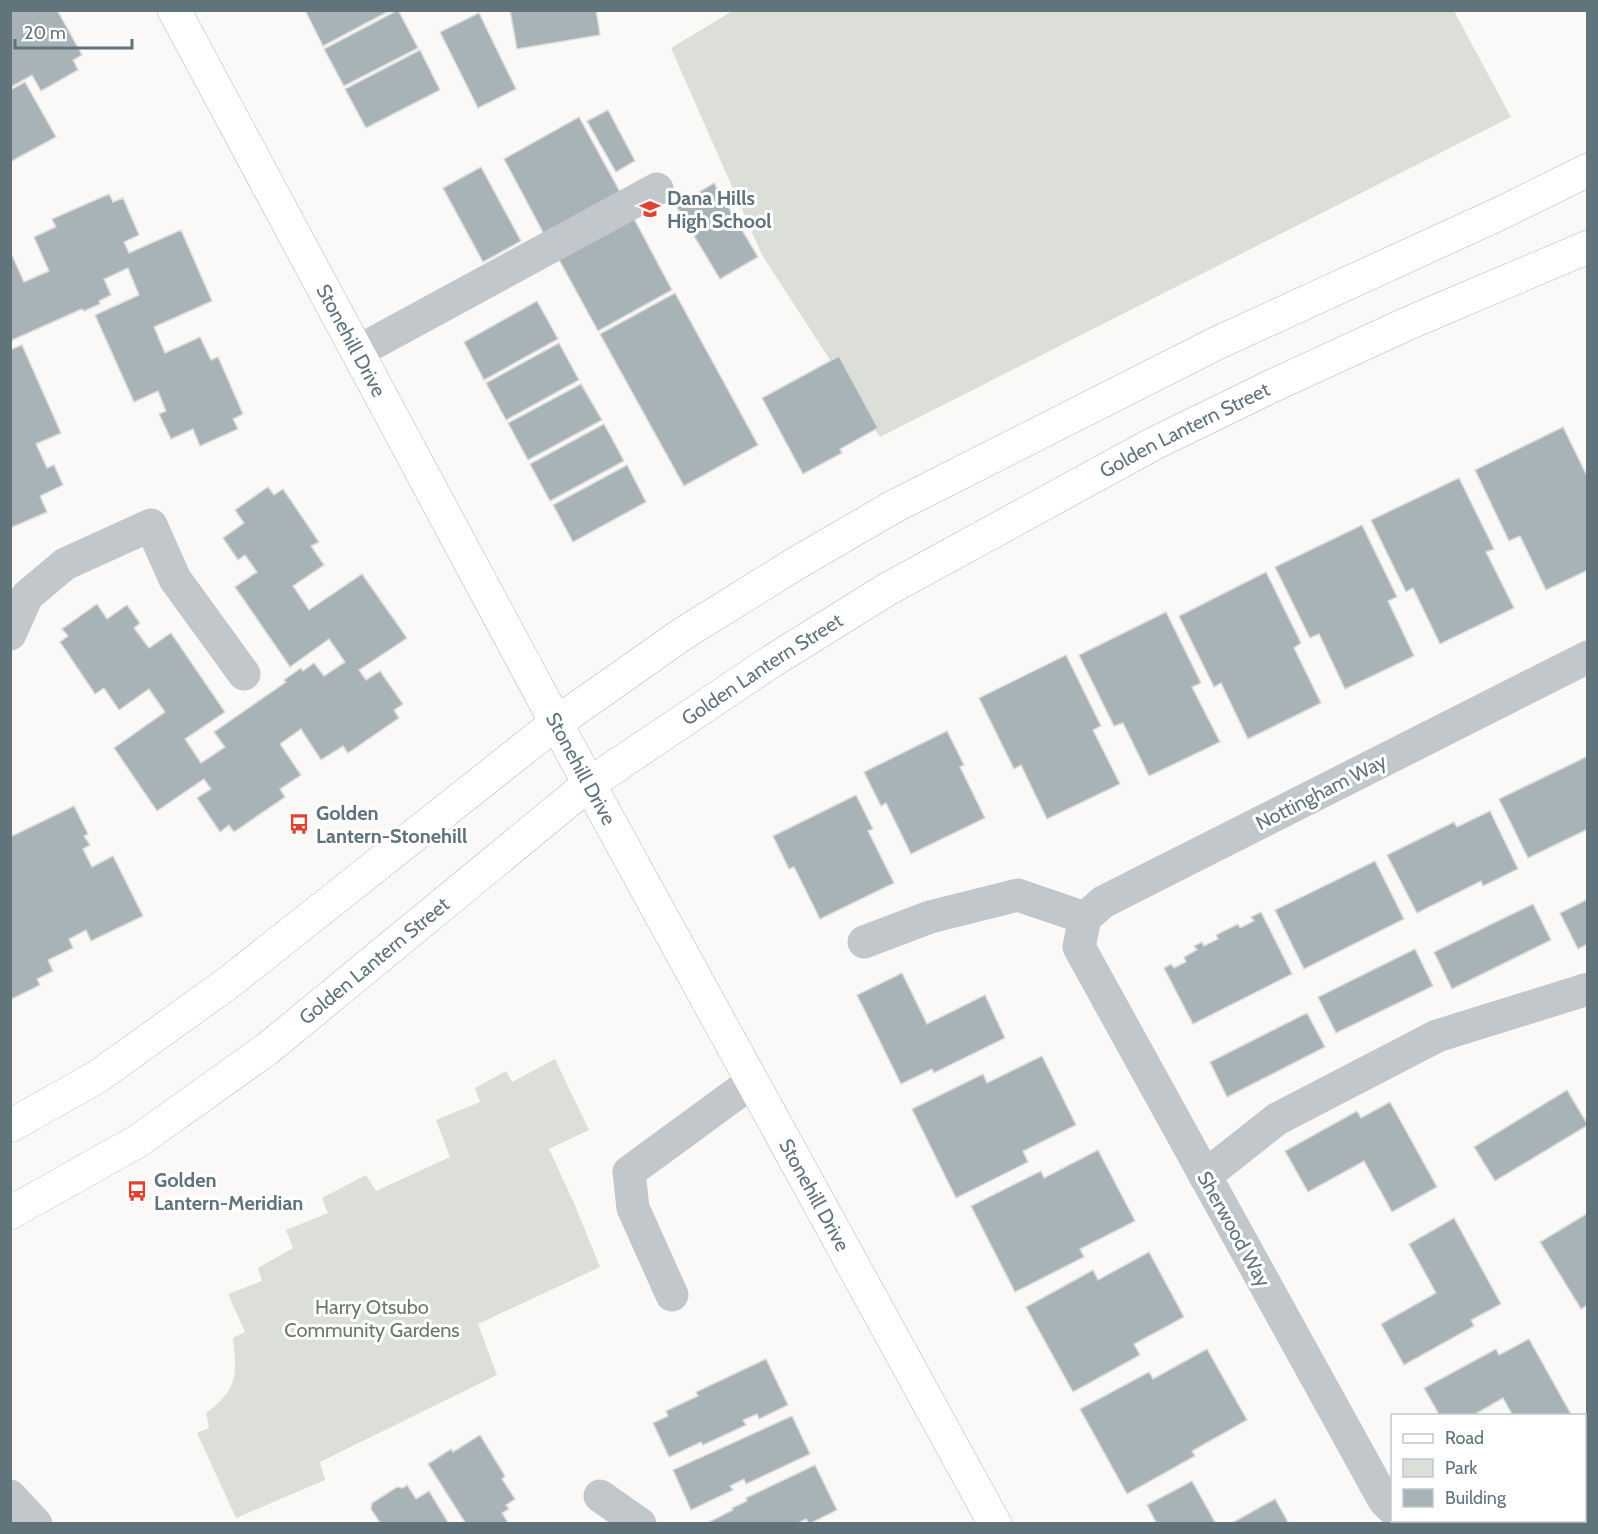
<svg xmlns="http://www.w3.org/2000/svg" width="1598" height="1534" font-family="Cabin,sans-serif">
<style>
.green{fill:#dbdfd7}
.building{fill:#a8b3b7;stroke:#dcdbda;stroke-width:1.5}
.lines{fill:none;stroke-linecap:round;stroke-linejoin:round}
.major-casing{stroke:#b5bbbe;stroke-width:34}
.minor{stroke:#c1c7ca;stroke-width:33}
.major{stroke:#fff;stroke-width:33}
.labels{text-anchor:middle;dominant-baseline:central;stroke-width:6;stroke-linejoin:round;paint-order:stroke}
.poi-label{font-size:20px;font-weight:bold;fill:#61747c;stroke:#fff;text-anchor:start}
.street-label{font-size:20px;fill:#61747c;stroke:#fff}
.park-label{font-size:20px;fill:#6b7a64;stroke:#fff}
</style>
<rect width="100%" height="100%" fill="#faf9f8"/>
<g class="green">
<path d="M734,10L1454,11L1511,117L880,437L762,255L671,48Z"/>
<path d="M555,1059L589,1130L549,1149L574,1203L600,1267L478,1324L497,1375L320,1462L325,1480L236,1518L197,1433L209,1428L206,1413C238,1390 237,1374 233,1338L245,1332L228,1294L262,1281L258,1268L293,1248L286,1230L328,1213L322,1198L366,1175L376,1191L450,1157L436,1120L480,1102L475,1088L506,1071L512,1082Z"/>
</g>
<g class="building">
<path d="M10,10H57L82,55L73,60L78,70L41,91L32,75L11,87Z"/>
<path d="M305,10H391L323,46Z"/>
<path d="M398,10L418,48L344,86L324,49Z"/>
<path d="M510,10H596L600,35L517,49Z"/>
<path d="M479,13L516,89L478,108L440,32Z"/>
<path d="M420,50L440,90L366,128L345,89Z"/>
<path d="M25,82L56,137L10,162V90Z"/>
<path d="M608,110L635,161L616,172L587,121Z"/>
<path d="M579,117L620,192L544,234L504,159Z"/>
<path d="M481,167L521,241L483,262L443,188Z"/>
<path d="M714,183L758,257L720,279L676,206Z"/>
<path d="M109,194L113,202L123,198L139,235L124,242L129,253L181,230L212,301L154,327L165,353L200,337L211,360L218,357L243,414L233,419L238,429L200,446L193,429L171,439L159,414L166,411L158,391L134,402L95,315L139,295L128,268L104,279L111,295L99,301L100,304L84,311L82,309L10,341V251L24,282L49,271L34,237L56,227L52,219Z"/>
<path d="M632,215L672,290L598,331L557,256Z"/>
<path d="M675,293L758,445L684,486L600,334Z"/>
<path d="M537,301L558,339L484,380L464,342Z"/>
<path d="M559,343L579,380L506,420L486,383Z"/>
<path d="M22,345L61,433L36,444L47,468L54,465L63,485L40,496L47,512L10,528V350Z"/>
<path d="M839,356L878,428L840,449L842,453L803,474L762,398Z"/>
<path d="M581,384L602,420L528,460L508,423Z"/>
<path d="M604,424L624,461L550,501L530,464Z"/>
<path d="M1563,427L1588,478V570L1546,590L1520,536L1509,541L1475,470Z"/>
<path d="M627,465L646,502L573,542L553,505Z"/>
<path d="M1459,478L1494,549L1486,552L1514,608L1440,644L1413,588L1406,592L1371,520Z"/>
<path d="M268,487L274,495L283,489L319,542L311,546L324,565L293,586L309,610L362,574L407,638L359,670L366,680L380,671L403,704L394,710L399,718L348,753L343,746L321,760L301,729L280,744L301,775L280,789L285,797L234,832L229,825L220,832L197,798L211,789L204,779L157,811L114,748L165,712L149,689L119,710L104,688L95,694L60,642L68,636L62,629L97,604L107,619L127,605L140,623L134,628L149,648L171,633L225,712L185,739L201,763L225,747L214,732L286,682L284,680L301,668L303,671L314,663L324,676L345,662L329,639L290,667L235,587L257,572L245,555L238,560L223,538L244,523L235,510Z"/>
<path d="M1362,525L1397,597L1388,601L1414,656L1345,689L1319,634L1310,638L1275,567Z"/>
<path d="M1266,572L1301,643L1294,648L1321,703L1248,739L1221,683L1214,687L1179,616Z"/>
<path d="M1166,612L1201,683L1192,687L1220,742L1149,776L1123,723L1114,726L1079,655Z"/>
<path d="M1066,655L1101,726L1093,730L1120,784L1047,819L1021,765L1014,769L979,698Z"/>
<path d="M947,731L964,765L960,767L985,818L911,854L886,803L881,806L864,772Z"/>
<path d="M1588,756V829L1528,858L1499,799Z"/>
<path d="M856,795L873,829L868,831L894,883L820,919L794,867L789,869L773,836Z"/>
<path d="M74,806L88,834L84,836L90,845L83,849L92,867L113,856L143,916L91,941L86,930L69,939L73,948L48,960L53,971L37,979L40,985L10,1000V837Z"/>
<path d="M1490,811L1518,869L1483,886L1481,881L1417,913L1387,855L1454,822L1457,827Z"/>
<path d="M1375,861L1404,919L1304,969L1275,910Z"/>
<path d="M1588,899V944L1578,949L1560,913Z"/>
<path d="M1533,904L1551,940L1452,989L1434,952Z"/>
<path d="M1261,912L1292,974L1193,1024L1164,968L1171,964L1174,968L1186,962L1184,957L1197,950L1194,946L1202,942L1204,946L1218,939L1216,935L1238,924L1240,928L1254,921L1251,917Z"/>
<path d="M1415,949L1433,986L1336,1033L1318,997Z"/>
<path d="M902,973L927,1024L985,995L1005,1038L934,1073L932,1069L901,1084L857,995Z"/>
<path d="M1307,1013L1325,1047L1227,1097L1210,1062Z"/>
<path d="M1042,1056L1076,1125L1023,1151L1028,1162L956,1198L912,1109L983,1074L987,1083Z"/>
<path d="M1567,1090L1588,1125L1495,1181L1474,1147Z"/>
<path d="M1390,1102L1437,1187L1392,1212L1364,1161L1308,1192L1285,1151L1357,1111L1361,1118Z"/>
<path d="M1098,1150L1135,1221L1080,1249L1084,1257L1015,1292L971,1206L1041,1171L1044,1178Z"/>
<path d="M1588,1213V1305L1581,1309L1540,1242Z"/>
<path d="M1454,1218L1501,1304L1471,1320L1474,1326L1404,1365L1381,1324L1436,1293L1409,1244Z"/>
<path d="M1149,1252L1184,1317L1134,1344L1140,1355L1073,1392L1026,1307L1093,1270L1098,1280Z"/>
<path d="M1529,1339L1572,1416H1513L1503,1398L1472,1416H1440L1424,1388L1496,1349L1499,1355Z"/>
<path d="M1207,1349L1247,1420L1192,1451L1195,1456L1127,1494L1080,1409L1149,1372L1153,1379Z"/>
<path d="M766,1359L788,1405L759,1419L757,1414L743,1420L746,1425L703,1445L701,1442L669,1457L653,1423L668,1416L666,1411L698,1396L696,1392Z"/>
<path d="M792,1416L810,1454L746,1484L744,1479L730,1486L733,1490L691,1510L673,1470Z"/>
<path d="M480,1435L505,1476L502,1479L515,1499L506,1505L509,1509L502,1513L509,1524H466L428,1464L451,1449L453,1452Z"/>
<path d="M815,1465L837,1510L809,1524L806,1519L796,1524H705L733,1510L732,1508L747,1501L746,1498Z"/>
<path d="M1192,1481L1216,1524H1157L1147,1505Z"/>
<path d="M407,1485L416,1499L429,1491L449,1524H381L371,1509L372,1503L397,1487L403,1488Z"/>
<path d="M1275,1499L1289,1524H1230Z"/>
</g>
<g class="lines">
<g class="major-casing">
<g id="major">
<path id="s1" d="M174,10L589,784L995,1524"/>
<path d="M10,1126L97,1077L228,983L556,723L684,633L795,564L893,507L1217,343L1501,213L1588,170"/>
<path id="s2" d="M10,1213L138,1141L267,1049L589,784L772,661L886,590L1153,444L1274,385L1411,322L1588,247"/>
</g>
</g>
<g class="minor">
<path d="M357,352L657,189"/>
<path d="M10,634L27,596L65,564L151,525L175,579L244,674"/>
<path d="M864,942L930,917L1018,895L1085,918"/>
<path d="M1205,1176L1277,1119L1437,1036L1588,989"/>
<path d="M672,1295L633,1208L629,1172L752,1082"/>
<path d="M10,1496L36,1524"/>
<path d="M600,1496L640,1524"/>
<path d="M1392,1508L1384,1500L1079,947L1085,918L1103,902L1588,657"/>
</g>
<use href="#major" class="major"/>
</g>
<defs>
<g id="school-bare" transform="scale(1.62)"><path d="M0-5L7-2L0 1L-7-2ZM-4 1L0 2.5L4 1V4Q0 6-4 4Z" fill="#df4233" stroke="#fff" stroke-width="2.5" paint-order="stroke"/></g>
<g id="bus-bare" transform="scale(1.62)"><path d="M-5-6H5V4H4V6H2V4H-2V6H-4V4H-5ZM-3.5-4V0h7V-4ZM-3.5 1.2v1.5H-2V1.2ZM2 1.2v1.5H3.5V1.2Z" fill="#df4233" stroke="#fff" stroke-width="2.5" paint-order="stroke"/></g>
</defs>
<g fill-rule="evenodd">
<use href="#school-bare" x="650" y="209"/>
<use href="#bus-bare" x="299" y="824"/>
<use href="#bus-bare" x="137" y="1191"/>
</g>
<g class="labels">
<g class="poi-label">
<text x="667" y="198">Dana Hills<tspan x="667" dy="23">High School</tspan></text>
<text x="316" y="813">Golden<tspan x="316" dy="23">Lantern-Stonehill</tspan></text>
<text x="154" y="1180">Golden<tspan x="154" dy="23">Lantern-Meridian</tspan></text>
</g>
<g class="street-label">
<text stroke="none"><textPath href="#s1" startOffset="375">Stonehill Drive</textPath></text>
<text stroke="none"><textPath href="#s2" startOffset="1416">Golden Lantern Street</textPath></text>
<text stroke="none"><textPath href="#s2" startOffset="930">Golden Lantern Street</textPath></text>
<text stroke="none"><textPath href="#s1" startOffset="861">Stonehill Drive</textPath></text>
<text transform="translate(1321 792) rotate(-27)">Nottingham Way</text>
<text stroke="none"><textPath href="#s2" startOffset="444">Golden Lantern Street</textPath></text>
<text stroke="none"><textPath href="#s1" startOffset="1347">Stonehill Drive</textPath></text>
<text transform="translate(1234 1229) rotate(61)">Sherwood Way</text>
</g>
<g class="park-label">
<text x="372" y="1307">Harry Otsubo<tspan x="372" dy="23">Community Gardens</tspan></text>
</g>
</g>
<rect width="1598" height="1534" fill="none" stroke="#61747c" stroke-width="24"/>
<rect x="1391" y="1414" width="195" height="108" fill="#ffffff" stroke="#c0c7cb" stroke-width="1.5"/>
<rect x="1403" y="1434" width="30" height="9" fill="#ffffff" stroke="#c0c7cb" stroke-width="1.5"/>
<text x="1445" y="1444" font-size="18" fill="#61747c">Road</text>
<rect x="1403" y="1459" width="30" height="18" fill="#dbdfd7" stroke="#c0c7cb" stroke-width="1.5"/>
<text x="1445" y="1474" font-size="18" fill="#61747c">Park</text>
<rect x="1403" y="1489" width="30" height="18" fill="#a8b3b7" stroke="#c0c7cb" stroke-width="1.5"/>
<text x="1445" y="1504" font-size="18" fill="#61747c">Building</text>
<path d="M15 39v9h117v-9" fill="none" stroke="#61747c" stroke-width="3"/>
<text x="24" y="39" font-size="18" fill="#61747c" stroke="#ffffff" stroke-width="4.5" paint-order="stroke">20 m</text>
</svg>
